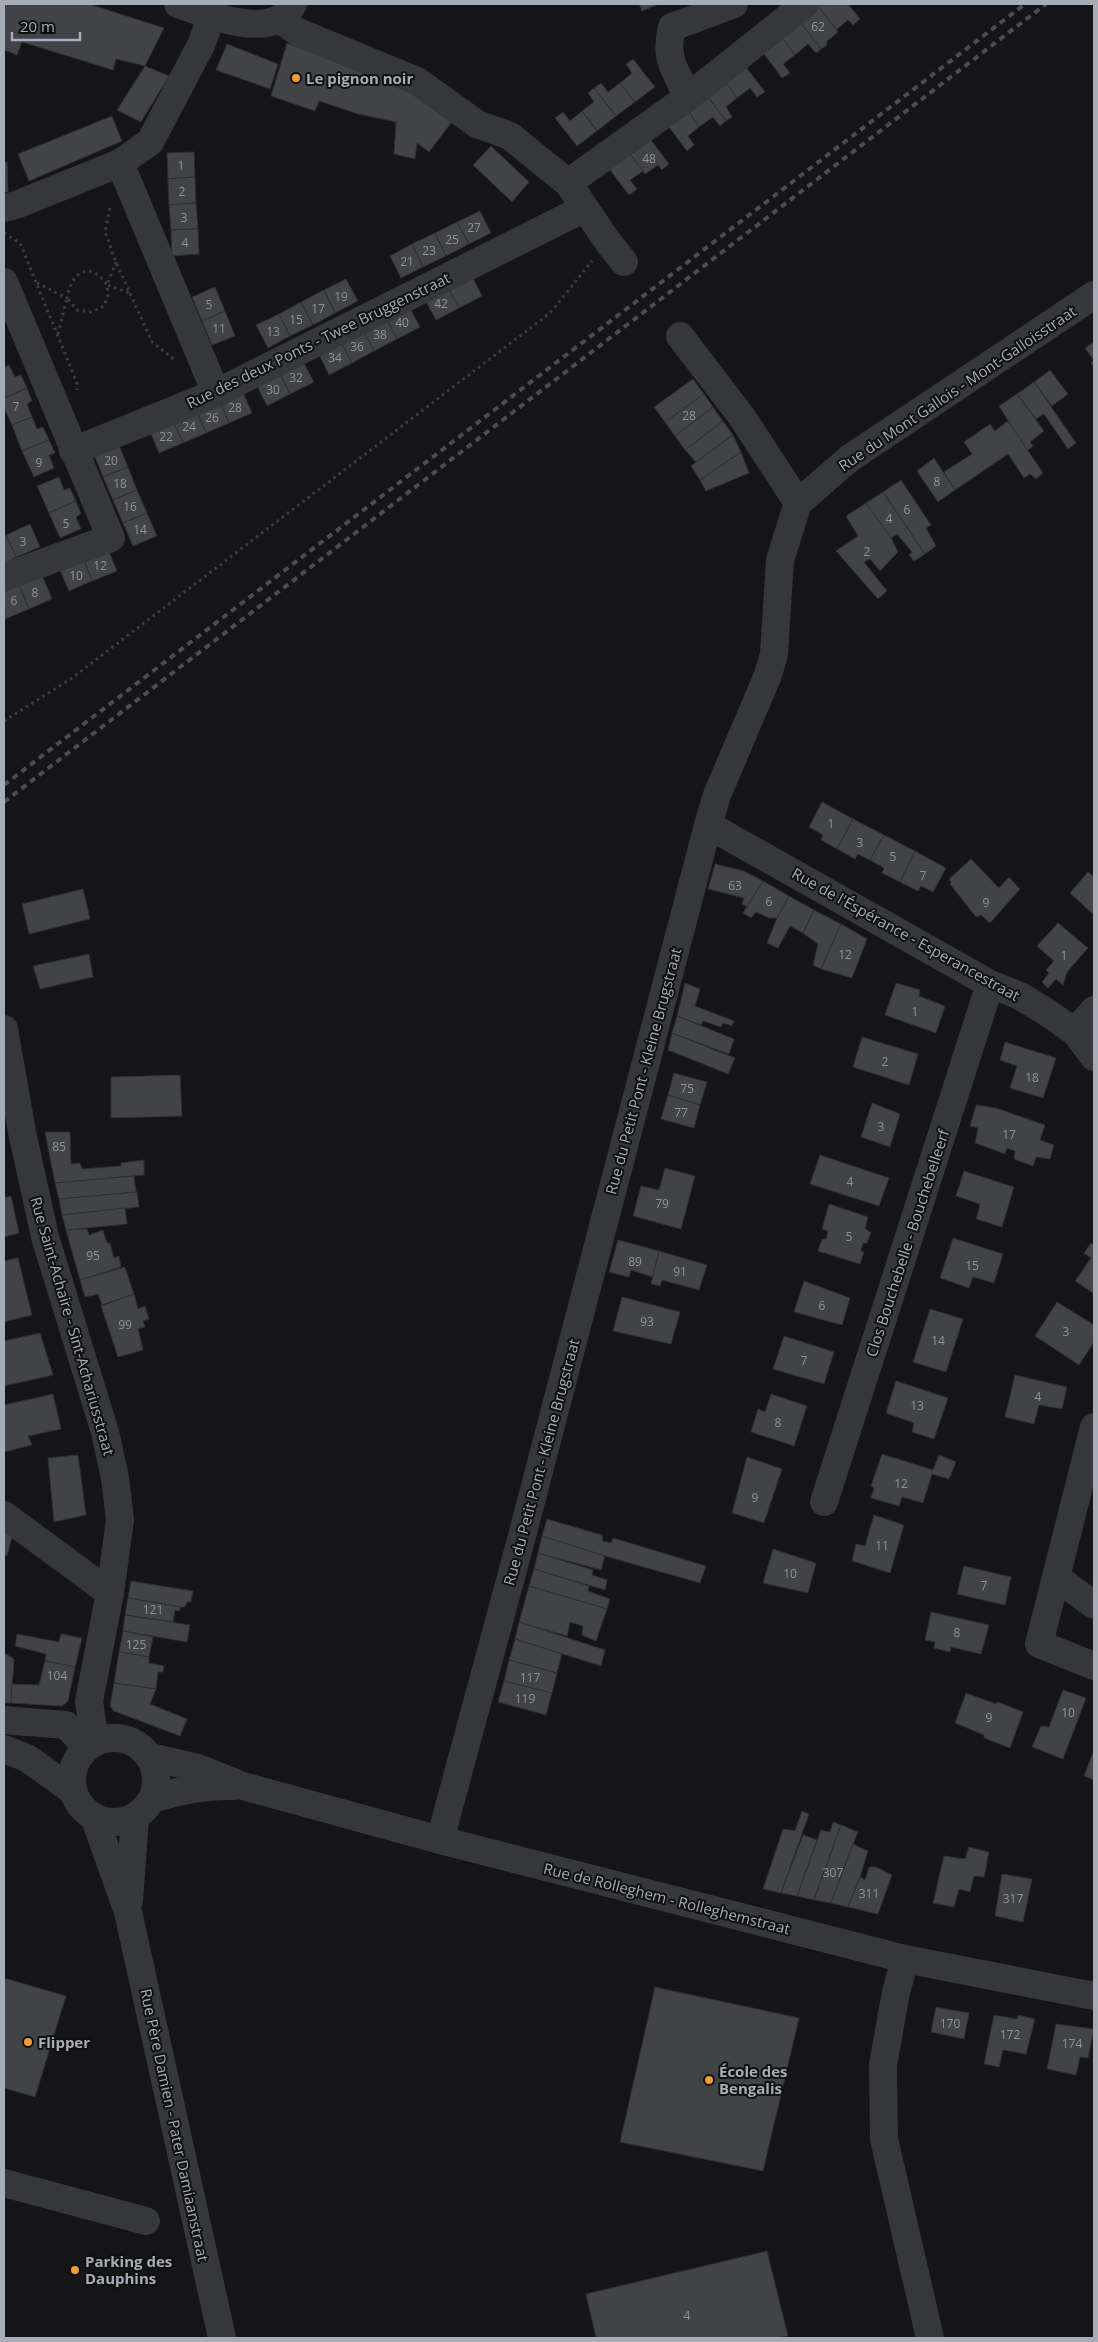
<svg xmlns="http://www.w3.org/2000/svg" width="1098" height="2342" font-family="'Open Sans',sans-serif">
<style>
.building{fill:#414347;stroke:#2f2f33}
.lines{fill:none;stroke-linecap:round;stroke-linejoin:round}
.path{stroke:#3c3e43;stroke-width:3;stroke-dasharray:2.5 4;stroke-linecap:butt}
.minor{stroke:#36373c;stroke-width:28}
.rail{stroke:#494c51;stroke-width:4;stroke-dasharray:6 5;stroke-linecap:butt}
.poi-dot{fill:#ef9e35;stroke:#101012;stroke-width:2}
.labels{text-anchor:middle;dominant-baseline:central;stroke-width:4;stroke-linejoin:round;paint-order:stroke}
.number-label{font-size:12px;fill:#8e929b}
.poi-label{font-size:15px;font-weight:bold;fill:#a7adb7;stroke:#101012;text-anchor:start}
.street-label{font-size:15px;fill:#a7adb7;stroke:#101012}
</style>
<rect width="100%" height="100%" fill="#151517"/>
<g class="building">
<path d="M4,4H89L164,28L145,66L116,59L113,70L22,42L17,55L4,50Z"/>
<path d="M639,4H659L642,11Z"/>
<path d="M821,4H848L860,19L853,25L848,20L836,30L818,6Z"/>
<path d="M818,6L838,32L826,42L827,45L821,49L799,21Z"/>
<path d="M799,21L821,49L816,53L808,44L795,55L780,35Z"/>
<path d="M780,35L795,55L783,64L790,73L782,78L761,50Z"/>
<path d="M287,43L426,95L454,119L429,152L417,143L415,159L394,154L396,122L358,114L319,101L315,111L271,96Z"/>
<path d="M227,44L278,64L270,89L216,70Z"/>
<path d="M633,59L655,87L635,102L620,83L632,73L626,64Z"/>
<path d="M743,63L765,92L757,97L750,88L737,98L723,79Z"/>
<path d="M145,66L169,76L141,122L117,110Z"/>
<path d="M723,79L737,98L726,107L732,117L726,121L705,93Z"/>
<path d="M601,83L608,92L620,83L635,102L616,116L594,88Z"/>
<path d="M594,88L616,116L597,131L582,111L594,102L588,93Z"/>
<path d="M705,93L726,121L720,126L713,117L699,127L686,107Z"/>
<path d="M686,107L699,127L688,136L694,145L687,151L666,123Z"/>
<path d="M582,111L597,131L577,146L555,118L563,112L570,121Z"/>
<path d="M112,116L122,141L29,181L18,154Z"/>
<path d="M648,136L669,164L662,170L658,165L645,174L628,151Z"/>
<path d="M491,146L529,182L512,202L473,165Z"/>
<path d="M628,151L643,171L630,180L637,189L629,195L607,166Z"/>
<path d="M194,152L195,177L168,179L167,153Z"/>
<path d="M4,162H7L8,192H4Z"/>
<path d="M195,177L196,203L169,205L168,179Z"/>
<path d="M196,203L198,229L171,230L169,205Z"/>
<path d="M480,211L491,233L469,244L457,222Z"/>
<path d="M457,222L469,244L446,256L435,233Z"/>
<path d="M198,229L199,254L172,256L171,230Z"/>
<path d="M435,233L446,256L423,267L412,244Z"/>
<path d="M412,244L423,267L401,278L390,256Z"/>
<path d="M471,274L482,296L459,308L447,286Z"/>
<path d="M346,279L358,301L335,313L324,290Z"/>
<path d="M447,286L459,308L436,320L424,298Z"/>
<path d="M215,287L225,311L202,321L192,297Z"/>
<path d="M324,290L335,313L313,325L301,302Z"/>
<path d="M301,302L313,325L290,336L279,314Z"/>
<path d="M408,305L420,327L397,339L385,316Z"/>
<path d="M225,311L235,336L212,345L202,321Z"/>
<path d="M279,314L290,336L268,348L256,325Z"/>
<path d="M385,316L397,339L374,351L362,328Z"/>
<path d="M362,328L374,351L352,363L340,340Z"/>
<path d="M340,340L352,363L329,375L318,352Z"/>
<path d="M1094,342V368L1091,363L1094,361L1085,348Z"/>
<path d="M302,360L314,382L290,394L279,372Z"/>
<path d="M9,365L15,377L21,375L27,388L4,398V367Z"/>
<path d="M1050,370L1068,394L1052,406L1034,382Z"/>
<path d="M279,372L290,394L267,406L256,384Z"/>
<path d="M693,379L704,394L665,422L654,407Z"/>
<path d="M1034,382L1076,443L1068,449L1044,414L1036,419L1017,394Z"/>
<path d="M27,388L32,401L27,404L32,417L12,425L4,408V398Z"/>
<path d="M242,390L252,413L229,423L219,400Z"/>
<path d="M704,394L713,407L675,436L665,422Z"/>
<path d="M1017,394L1044,431L1030,442L1033,446L1027,451L999,406Z"/>
<path d="M219,400L229,423L206,433L196,410Z"/>
<path d="M713,407L723,421L685,450L675,436Z"/>
<path d="M196,410L206,433L183,443L172,419Z"/>
<path d="M32,417L37,429L43,427L49,440L22,451L12,425Z"/>
<path d="M172,419L183,443L159,453L149,429Z"/>
<path d="M723,421L733,435L696,462L685,450Z"/>
<path d="M1008,421L1043,473L1036,479L1030,474L1024,478L1008,454L955,490L944,472L972,454L964,442L990,424L995,431Z"/>
<path d="M733,435L741,452L700,480L691,466Z"/>
<path d="M49,440L55,453L49,455L54,468L34,477L22,451Z"/>
<path d="M118,443L128,467L103,477L94,454Z"/>
<path d="M741,452L749,473L706,491L700,480Z"/>
<path d="M934,458L955,490L938,502L917,471Z"/>
<path d="M128,467L137,490L113,500L103,477Z"/>
<path d="M59,477L64,490L70,488L76,501L49,513L37,486Z"/>
<path d="M901,480L931,525L926,528L936,546L925,554L883,492Z"/>
<path d="M137,490L147,513L123,523L113,500Z"/>
<path d="M883,492L925,554L914,561L909,555L912,552L897,534L891,538L866,503Z"/>
<path d="M76,501L81,514L76,517L81,529L60,538L49,513Z"/>
<path d="M866,503L891,538L898,552L880,571L870,559L864,562L887,591L878,599L836,551L858,536L846,516Z"/>
<path d="M147,513L157,536L133,546L123,523Z"/>
<path d="M30,524L40,547L16,557L6,535Z"/>
<path d="M6,535L16,557L4,563V536Z"/>
<path d="M107,547L117,571L92,581L83,558Z"/>
<path d="M83,558L92,581L69,591L59,568Z"/>
<path d="M42,575L52,599L29,609L19,585Z"/>
<path d="M19,585L29,609L5,619L4,592Z"/>
<path d="M822,802L853,819L837,849L821,840L823,835L809,827Z"/>
<path d="M853,819L884,835L870,860L858,854L855,859L837,849Z"/>
<path d="M884,835L915,851L900,882L882,873L884,868L870,860Z"/>
<path d="M915,851L946,868L933,892L921,886L918,891L900,882Z"/>
<path d="M971,859L999,888L1009,877L1020,889L990,923L981,915L976,917L950,884L951,882L949,879Z"/>
<path d="M715,864L744,871L763,881L748,907L742,904L744,898L708,889Z"/>
<path d="M1088,872L1094,877V915L1070,893Z"/>
<path d="M763,881L789,896L777,918H769L756,912L751,918L743,913Z"/>
<path d="M83,889L90,919L29,934L22,904Z"/>
<path d="M789,896L814,910L803,933L790,926L778,948L767,943L777,918Z"/>
<path d="M814,910L841,924L821,969L813,965L818,944L803,933Z"/>
<path d="M1058,923L1088,948L1067,972L1063,985L1056,979L1048,988L1042,982L1049,973L1046,970L1054,961L1037,946Z"/>
<path d="M841,924L867,939L852,978L821,969Z"/>
<path d="M89,954L93,977L40,989L33,966Z"/>
<path d="M685,983L700,989L695,1006L734,1021L732,1026L723,1023L721,1027L703,1021L701,1025L677,1016Z"/>
<path d="M896,983L920,990L919,996L945,1006L936,1033L885,1015Z"/>
<path d="M677,1016L734,1039L729,1054L672,1033Z"/>
<path d="M672,1033L735,1058L728,1074L668,1050Z"/>
<path d="M862,1037L918,1054L909,1085L853,1067Z"/>
<path d="M1005,1042L1056,1058L1043,1098L1010,1088L1017,1066L1000,1060Z"/>
<path d="M674,1073L707,1082L700,1105L668,1095Z"/>
<path d="M180,1075L182,1116L111,1118V1077Z"/>
<path d="M668,1095L700,1105L694,1128L661,1119Z"/>
<path d="M872,1103L900,1114L890,1147L861,1137Z"/>
<path d="M976,1105L996,1108L1045,1125L1040,1140L1054,1145L1050,1159L1036,1157L1033,1166L1014,1159L1015,1151L1007,1148L1005,1154L975,1143L978,1128L970,1126Z"/>
<path d="M45,1132H70L71,1164L80,1163L82,1169L121,1166V1163L144,1160V1175L55,1183Z"/>
<path d="M820,1155L889,1178L879,1206L810,1184Z"/>
<path d="M665,1168L695,1176L681,1229L633,1216L641,1186L659,1190Z"/>
<path d="M964,1171L1014,1187L1002,1227L976,1219L980,1204L956,1196Z"/>
<path d="M134,1176L136,1192L59,1199L55,1183Z"/>
<path d="M137,1192L139,1207L62,1215L59,1199Z"/>
<path d="M11,1196L19,1233L4,1237V1198Z"/>
<path d="M829,1204L868,1217L865,1229L871,1232L867,1243H863L861,1251L864,1252L860,1264L818,1251L822,1239H826L828,1231L822,1229Z"/>
<path d="M125,1208L127,1224L66,1230L62,1215Z"/>
<path d="M87,1229L89,1235L103,1230L107,1243H110L114,1258L119,1256L121,1267L80,1280L66,1230Z"/>
<path d="M953,1238L1003,1254L994,1283L973,1277L969,1288L940,1278Z"/>
<path d="M618,1240L659,1251L653,1277L631,1270L629,1277L609,1272Z"/>
<path d="M1091,1243L1093,1244L1094,1243V1294L1075,1281L1091,1258L1084,1253Z"/>
<path d="M659,1251L707,1265L699,1290L662,1280L660,1286L651,1284Z"/>
<path d="M18,1258L32,1315L4,1322V1261Z"/>
<path d="M125,1267L134,1294L102,1305L98,1294L85,1297L80,1280Z"/>
<path d="M804,1281L850,1298L842,1325L794,1312Z"/>
<path d="M134,1294L138,1309L145,1306L149,1319L143,1321L145,1327L138,1329L143,1350L118,1357L101,1306Z"/>
<path d="M622,1297L680,1312L671,1344L613,1331Z"/>
<path d="M1057,1302L1094,1325V1342L1079,1365L1035,1336Z"/>
<path d="M930,1309L963,1319L946,1372L913,1362Z"/>
<path d="M40,1333L53,1375L4,1386V1341Z"/>
<path d="M784,1336L834,1352L824,1384L773,1369Z"/>
<path d="M1015,1375L1067,1387L1062,1409L1039,1405L1034,1424L1005,1417Z"/>
<path d="M896,1381L948,1398L934,1439L912,1432L914,1423L886,1413Z"/>
<path d="M53,1394L61,1429L28,1436L32,1445L4,1452V1405Z"/>
<path d="M771,1394L807,1406L794,1446L751,1432L758,1409L765,1412Z"/>
<path d="M882,1454L933,1470L939,1455L956,1462L949,1479L932,1474L923,1503L902,1497L899,1506L871,1498L874,1488L871,1486Z"/>
<path d="M78,1455L86,1515L54,1522L48,1458Z"/>
<path d="M747,1457L782,1469L764,1523L732,1513Z"/>
<path d="M874,1515L904,1525L890,1573L852,1561L856,1544L865,1546Z"/>
<path d="M547,1519L602,1535L603,1541L611,1543L613,1538L706,1566L700,1583L605,1556L542,1536Z"/>
<path d="M4,1530L13,1533L7,1556L4,1555Z"/>
<path d="M542,1536L605,1556L601,1570L538,1553Z"/>
<path d="M773,1549L816,1563L808,1593L763,1583Z"/>
<path d="M538,1553L593,1570L592,1575L607,1580L605,1590L534,1569Z"/>
<path d="M964,1566L1011,1577L1005,1605L957,1594Z"/>
<path d="M534,1569L589,1586L588,1591L610,1599L607,1609L529,1586Z"/>
<path d="M131,1581L193,1591L191,1602H187L185,1607H181L128,1598Z"/>
<path d="M529,1586L607,1609L596,1641L582,1635L583,1626L570,1622L567,1636L519,1622Z"/>
<path d="M128,1598L181,1607L179,1611L175,1610L173,1622L125,1615Z"/>
<path d="M931,1612L989,1625L981,1654L951,1647L950,1652L934,1648L935,1642L925,1640Z"/>
<path d="M125,1615L190,1625L187,1642L123,1631Z"/>
<path d="M519,1622L605,1650L601,1666L515,1639Z"/>
<path d="M123,1631L153,1637L149,1657L119,1652Z"/>
<path d="M17,1634L59,1642L61,1634L82,1638L75,1667L45,1661L46,1654L15,1646Z"/>
<path d="M515,1639L562,1654L557,1673L509,1660Z"/>
<path d="M119,1652L149,1657V1663L164,1666L163,1672H158L156,1689L114,1683Z"/>
<path d="M4,1653L14,1659L11,1703H4Z"/>
<path d="M509,1660L557,1673L552,1693L504,1681Z"/>
<path d="M45,1661L75,1667L68,1701L62,1706L11,1703L12,1684L39,1685Z"/>
<path d="M504,1681L552,1693L546,1715L498,1702Z"/>
<path d="M114,1683L156,1689L150,1704L187,1719L180,1736L114,1711L110,1706Z"/>
<path d="M1063,1690L1086,1698L1063,1759L1032,1747L1041,1726L1049,1727Z"/>
<path d="M966,1693L996,1704L998,1702L1023,1712L1010,1748L984,1738V1735L955,1723Z"/>
<path d="M1094,1750V1780L1084,1776Z"/>
<path d="M802,1811L809,1814L781,1893L763,1889L783,1829L795,1831Z"/>
<path d="M833,1822L841,1825L814,1900L797,1896L821,1830L830,1832Z"/>
<path d="M841,1825L858,1832L853,1844L831,1903L814,1900Z"/>
<path d="M803,1835L817,1840L797,1896L781,1893Z"/>
<path d="M853,1844L868,1851L860,1877L848,1907L831,1903Z"/>
<path d="M969,1847L989,1852L984,1877L974,1876L970,1892L959,1889L954,1907L933,1903L944,1856L965,1859Z"/>
<path d="M869,1867H876L892,1875L878,1914L848,1907L860,1877L865,1880Z"/>
<path d="M1002,1874L1032,1879L1023,1922L995,1916Z"/>
<path d="M4,1978L66,1996L35,2097L4,2088Z"/>
<path d="M655,1987L799,2018L763,2171L620,2142Z"/>
<path d="M936,2007L969,2013L964,2039L931,2032Z"/>
<path d="M994,2015L1017,2019L1018,2015L1035,2019L1026,2054L1003,2050L999,2067L984,2064Z"/>
<path d="M1056,2024L1094,2029L1088,2058L1080,2057L1076,2075L1047,2069Z"/>
<path d="M767,2251L788,2336L777,2338H596L586,2294Z"/>
</g>
<g class="lines">
<g class="path">
<path d="M110,208L105,232L116,262L152,342L175,360"/>
<path d="M4,233L20,243L77,383V390"/>
<path d="M37,283L67,298C71,272 90,260 107,285L116,262"/>
<path d="M58,334L67,298L77,310L91,312L104,306L108,295L107,285L130,293"/>
<path d="M4,721L72,678L550,313L592,261"/>
</g>
<g class="minor">
<path d="M178,4C203,13 256,34 280,18C285,15 290,9 293,4"/>
<path d="M279,19L298,32L417,81L477,124L510,136L568,183L608,242L624,262"/>
<path d="M688,97C675,70 664,58 672,27L734,4"/>
<path d="M120,163L216,393"/>
<path d="M568,183L688,97L805,4"/>
<path d="M4,208L16,205L120,163L150,142L201,45L212,16"/>
<path d="M4,282L111,538L4,577"/>
<path d="M680,336L742,417L798,503"/>
<path d="M73,451L216,393L585,208"/>
<path d="M798,503L850,458L1094,295"/>
<path d="M708,825L990,984L1020,996L1048,1013L1075,1032L1094,1057"/>
<path d="M4,1029L22,1132L45,1237L105,1432L115,1478L120,1520L110,1593L89,1701L95,1742"/>
<path d="M1075,1032L1094,1010"/>
<path d="M1094,1427L1039,1644L1094,1666"/>
<path d="M824,1502L990,984"/>
<path d="M4,1515L110,1593"/>
<path d="M1057,1578L1094,1605"/>
<path d="M4,1720L66,1725L87,1747"/>
<circle cx="114" cy="1780" r="42"/>
<path d="M4,1749L27,1758L73,1791"/>
<path d="M150,1757L198,1768L243,1786L440,1840L905,1959L1094,1996"/>
<path d="M152,1799C180,1790 205,1785 234,1786"/>
<path d="M95,1819L128,1912L222,2338"/>
<path d="M440,1840L517,1555L708,825L717,795L768,675L774,654L780,560L798,503"/>
<path d="M129,1901L135,1818"/>
<path d="M905,1959L896,1992L883,2065L884,2139L930,2338"/>
<path d="M4,2183L146,2221"/>
</g>
<g class="rail">
<path d="M4,785L1025,4"/>
<path d="M4,802L1046,4"/>
</g>
</g>
<g class="poi-dot">
<circle cx="296" cy="78" r="5"/>
<circle cx="28" cy="2042" r="5"/>
<circle cx="709" cy="2080" r="5"/>
<circle cx="75" cy="2270" r="5"/>
</g>
<g class="labels">
<g class="number-label">
<text x="818" y="26">62</text>
<text x="649" y="158">48</text>
<text x="181" y="165">1</text>
<text x="182" y="191">2</text>
<text x="184" y="217">3</text>
<text x="474" y="227">27</text>
<text x="452" y="239">25</text>
<text x="185" y="242">4</text>
<text x="429" y="250">23</text>
<text x="407" y="261">21</text>
<text x="341" y="296">19</text>
<text x="441" y="303">42</text>
<text x="209" y="304">5</text>
<text x="318" y="308">17</text>
<text x="296" y="319">15</text>
<text x="402" y="322">40</text>
<text x="219" y="328">11</text>
<text x="273" y="331">13</text>
<text x="380" y="334">38</text>
<text x="357" y="346">36</text>
<text x="335" y="357">34</text>
<text x="296" y="377">32</text>
<text x="273" y="389">30</text>
<text x="16" y="406">7</text>
<text x="235" y="407">28</text>
<text x="689" y="415">28</text>
<text x="212" y="417">26</text>
<text x="189" y="426">24</text>
<text x="166" y="436">22</text>
<text x="111" y="460">20</text>
<text x="39" y="462">9</text>
<text x="937" y="481">8</text>
<text x="120" y="483">18</text>
<text x="130" y="506">16</text>
<text x="907" y="509">6</text>
<text x="889" y="518">4</text>
<text x="66" y="523">5</text>
<text x="140" y="529">14</text>
<text x="23" y="541">3</text>
<text x="867" y="551">2</text>
<text x="100" y="565">12</text>
<text x="76" y="575">10</text>
<text x="35" y="592">8</text>
<text x="14" y="600">6</text>
<text x="831" y="823">1</text>
<text x="860" y="842">3</text>
<text x="893" y="856">5</text>
<text x="923" y="875">7</text>
<text x="735" y="885">63</text>
<text x="769" y="901">6</text>
<text x="986" y="902">9</text>
<text x="845" y="954">12</text>
<text x="1064" y="955">1</text>
<text x="915" y="1011">1</text>
<text x="885" y="1061">2</text>
<text x="1032" y="1077">18</text>
<text x="687" y="1088">75</text>
<text x="681" y="1112">77</text>
<text x="881" y="1126">3</text>
<text x="1009" y="1134">17</text>
<text x="59" y="1146">85</text>
<text x="850" y="1181">4</text>
<text x="662" y="1203">79</text>
<text x="849" y="1236">5</text>
<text x="93" y="1255">95</text>
<text x="635" y="1261">89</text>
<text x="972" y="1265">15</text>
<text x="680" y="1271">91</text>
<text x="822" y="1305">6</text>
<text x="647" y="1321">93</text>
<text x="125" y="1324">99</text>
<text x="1066" y="1331">3</text>
<text x="938" y="1340">14</text>
<text x="804" y="1360">7</text>
<text x="1038" y="1396">4</text>
<text x="917" y="1405">13</text>
<text x="778" y="1422">8</text>
<text x="901" y="1483">12</text>
<text x="755" y="1497">9</text>
<text x="882" y="1545">11</text>
<text x="790" y="1573">10</text>
<text x="984" y="1585">7</text>
<text x="153" y="1609">121</text>
<text x="957" y="1632">8</text>
<text x="136" y="1644">125</text>
<text x="57" y="1675">104</text>
<text x="530" y="1677">117</text>
<text x="525" y="1698">119</text>
<text x="1068" y="1712">10</text>
<text x="989" y="1717">9</text>
<text x="833" y="1872">307</text>
<text x="869" y="1893">311</text>
<text x="1013" y="1898">317</text>
<text x="950" y="2023">170</text>
<text x="1010" y="2034">172</text>
<text x="1072" y="2043">174</text>
<text x="687" y="2315">4</text>
</g>
<g class="poi-label">
<text x="306" y="78">Le pignon noir</text>
<text x="38" y="2042">Flipper</text>
<text x="719" y="2071">École des<tspan x="719" dy="17">Bengalis</tspan></text>
<text x="85" y="2261">Parking des<tspan x="85" dy="17">Dauphins</tspan></text>
</g>
<g class="street-label">
<text transform="translate(318 340) rotate(-26)">Rue des deux Ponts - Twee Bruggenstraat</text>
<text transform="translate(957 388) rotate(-34)">Rue du Mont Gallois - Mont-Galloisstraat</text>
<text transform="translate(906 934) rotate(29)">Rue de l'Éspérance - Esperancestraat</text>
<text transform="translate(643 1071) rotate(-75)">Rue du Petit Pont - Kleine Brugstraat</text>
<text transform="translate(907 1243) rotate(-72)">Clos Bouchebelle - Bouchebelleerf</text>
<text transform="translate(73 1326) rotate(74)">Rue Saint-Achaire - Sint-Achariusstraat</text>
<text transform="translate(541 1462) rotate(-75)">Rue du Petit Pont - Kleine Brugstraat</text>
<text transform="translate(667 1898) rotate(14)">Rue de Rolleghem - Rolleghemstraat</text>
<text transform="translate(175 2125) rotate(78)">Rue Père Damien - Pater Damiaanstraat</text>
</g>
</g>
<rect width="1098" height="2342" fill="none" stroke="#a7adb7" stroke-width="10"/>
<path d="M12 32v8h68v-8" fill="none" stroke="#a7adb7" stroke-width="2.5"/>
<text x="20" y="32" font-size="15" fill="#a7adb7" stroke="#101012" stroke-width="4" paint-order="stroke">20 m</text>
</svg>
